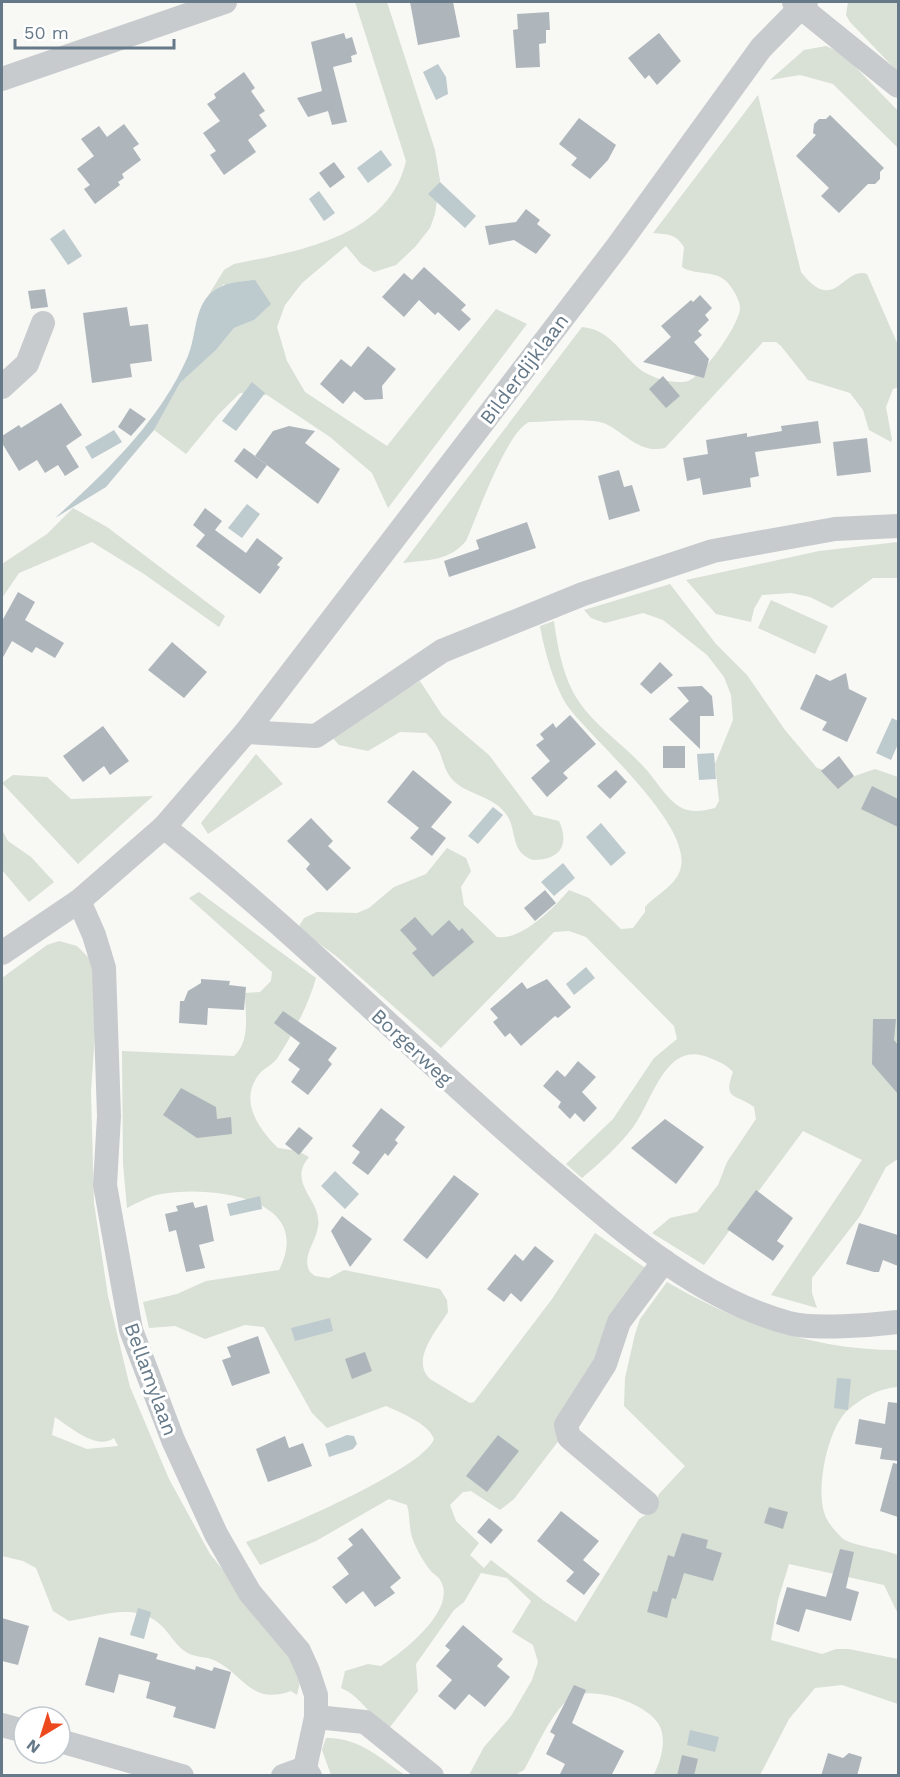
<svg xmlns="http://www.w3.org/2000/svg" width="900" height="1777" font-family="'Work Sans',sans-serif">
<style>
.green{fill:#d9e0d5;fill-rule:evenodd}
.water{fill:#bdcace}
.building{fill:#aeb6bc}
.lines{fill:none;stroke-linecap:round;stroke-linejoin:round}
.minor{stroke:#c7cbce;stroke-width:24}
.labels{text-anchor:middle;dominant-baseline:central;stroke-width:6;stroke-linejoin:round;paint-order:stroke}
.street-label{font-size:20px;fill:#657988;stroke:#fff}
</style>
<rect width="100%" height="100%" fill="#f8f8f5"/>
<g class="green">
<path d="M355,2H387L435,150L440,180L435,214L430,228L415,247L396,265L374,272L361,264L346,246L302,283L285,305L277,327L287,361L305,392L387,446L496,309L527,324L388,508L372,473L330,437L267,395L240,393L218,415L186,454L154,430L180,383L216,350L234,328L254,320L224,284L208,296L224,270L234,264C298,251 388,238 406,161Z"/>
<path d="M848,2H898V72L850,22L846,15Z"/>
<path d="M826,46L842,53L898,111V148L833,84L800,75L770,80L804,50Z"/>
<path d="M758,95L801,272C835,316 843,266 867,274L898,345V387L893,389L886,407L892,440L891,442L869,430L863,410L850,393L808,380L781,346L776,342H763L665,448C640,454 626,434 606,424C591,417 547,422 529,422C506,433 478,514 466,541C449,561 428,560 403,563L582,327C617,330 625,366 652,376C660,380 679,384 688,381C703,376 740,324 740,308C740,300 733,289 728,283C716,269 695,276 682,267L684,247C675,233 669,235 653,233Z"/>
<path d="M73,508L107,527L225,616L219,627L144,574L92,542L19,573L2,598V564L47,534Z"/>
<path d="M898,542V578H873L832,608L810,597L791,593L762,595L754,609L751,622L716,614L686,580L819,551Z"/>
<path d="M670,584L716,644L747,675L785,730L817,768L849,778L875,769L898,777V1159L886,1167L860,1216L812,1278V1293L817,1308L771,1295L862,1160L803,1131L704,1265L652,1233L670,1218L697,1212L718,1185L727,1162L756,1119L754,1107C737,1094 722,1101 733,1072C727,1065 718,1061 710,1058C666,1039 654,1098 634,1126C619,1146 601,1162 582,1178L566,1164L613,1119L654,1058L677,1039L674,1026L586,937L569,931L554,932L441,1048L336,956L298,928L304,918L317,912L357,913L369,908L394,887L426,874L447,848L466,858L471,871L461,887L464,905L497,937C521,941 554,908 569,890L589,898L621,929L633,928L645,912V907C656,895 678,884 681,867C690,823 595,742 569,708C555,689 544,650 540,626L554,621C557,644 562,671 573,692C589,722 621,742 643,766C655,778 665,798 680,807C689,813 705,811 715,808L719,801L715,764L733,720L731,695L724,677L707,655L663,620L643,613L605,623L591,618L584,610Z"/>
<path d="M771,600L828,626L815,654L758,628Z"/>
<path d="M420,681L442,715L489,755L534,815L559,821C570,845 560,860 533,860C509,852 518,830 506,814C493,795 465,795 451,778C440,764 445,751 426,733L400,732L368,751L339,745L329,734Z"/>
<path d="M256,754L283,784L208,834L201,823Z"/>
<path d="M13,775L47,777L71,799L153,796L78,864L2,783Z"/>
<path d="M2,830L8,841L31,857L54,882L29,902L2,870Z"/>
<path d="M199,892L316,978C308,1006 294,1032 278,1057C274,1064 266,1067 261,1072C237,1099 258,1128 278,1148L298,1151L309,1157C286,1184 323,1200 318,1227C316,1242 301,1257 310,1272L315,1276L329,1278L344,1270L440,1289L447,1300L448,1312C437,1330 410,1360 430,1379L470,1403L474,1402L552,1299L595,1233L654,1274L560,1439L514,1499L500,1510L471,1491L463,1492L450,1505L456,1521L479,1543L470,1555L484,1568L491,1560L544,1601L576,1622L639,1519L653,1510L659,1494L685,1466L624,1406L625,1378L635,1334L640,1319L667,1282C739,1324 815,1350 898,1350V1387C880,1388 863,1397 849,1409C828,1426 816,1487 824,1512C826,1521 835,1531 842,1538C851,1546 885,1549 898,1555V1614L884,1585L789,1564L778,1600L771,1640L822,1654L836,1649H849L898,1659V1704L842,1685L815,1688L789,1719L760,1775L653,1776C661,1761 668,1739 658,1723C645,1703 593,1685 572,1697C553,1708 535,1751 524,1770L515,1775H469L484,1747L511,1716L532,1680L538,1662L533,1645L512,1632L531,1601L507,1578L481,1573L464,1602L454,1610L416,1664L418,1691L387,1731C371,1717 361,1696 341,1688L345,1671L368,1664L381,1666C402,1653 459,1609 440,1580C438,1576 433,1574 430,1570C423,1561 416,1549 412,1537C409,1527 410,1515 407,1505L389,1499L316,1541L260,1565L246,1542C280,1530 423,1469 434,1439C428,1423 401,1413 386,1406L327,1428L312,1413L264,1327L245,1325L205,1339L175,1326L149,1328L143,1302L177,1294L206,1281L279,1270C316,1197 210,1185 161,1194C149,1196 137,1203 127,1208L123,1164L122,1051L234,1056C251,1041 245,1013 245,993L260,992L271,981L272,972L189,898Z"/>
<path d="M59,941L77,946L92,961L97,1003L91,1092L94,1203L108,1296L130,1387L169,1479L210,1554L296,1659L300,1682L297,1695L291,1691C251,1705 246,1677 216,1661C207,1656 195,1658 186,1652C169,1641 168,1622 141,1614C118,1608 92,1618 69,1621L53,1611L36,1568L23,1561L2,1556V978L47,945ZM55,1417C69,1426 96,1451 114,1438L118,1446L87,1449L52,1435Z"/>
<path d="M326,1738C358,1737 380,1758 405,1775H331L322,1750Z"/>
</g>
<g class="water">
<path d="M438,64L446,77L448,94L436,100L423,72Z"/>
<path d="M381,150L392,165L368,183L357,168Z"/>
<path d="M440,182L476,216L465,228L428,194Z"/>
<path d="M319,191L335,213L324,221L309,199Z"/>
<path d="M64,229L82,256L68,265L50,239Z"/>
<path d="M255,280L271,304L254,320L234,328L216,350L180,383L154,430L106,487L55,518C106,472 160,421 188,356C196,337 194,312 208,296C221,282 238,282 255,280Z"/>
<path d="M252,382L265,393L236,431L222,421Z"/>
<path d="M114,430L122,442L92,459L85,447Z"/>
<path d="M247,504L260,514L242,538L228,528Z"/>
<path d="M892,718L898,721V744L891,760L876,753Z"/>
<path d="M714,753L716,779L699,780L697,754Z"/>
<path d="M493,807L503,815L478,844L468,836Z"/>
<path d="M601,823L626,853L611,866L586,837Z"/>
<path d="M563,863L575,878L554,896L541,882Z"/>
<path d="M586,967L595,978L574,995L566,984Z"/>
<path d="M335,1171L359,1194L345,1209L321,1186Z"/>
<path d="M260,1196L262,1209L230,1216L227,1204Z"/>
<path d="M330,1318L333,1331L295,1341L291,1328Z"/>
<path d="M837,1378L851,1379L848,1410L834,1408Z"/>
<path d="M347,1435L354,1436L357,1444L353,1449L329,1457L325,1444Z"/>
<path d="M138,1608L151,1612L144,1639L130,1635Z"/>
<path d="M690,1730L719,1737L715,1752L687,1745Z"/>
</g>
<g class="building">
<path d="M410,2H453L460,37L418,45Z"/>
<path d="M549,12L550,30H546V43L539,44L540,67L516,68L513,30L518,29L517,14Z"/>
<path d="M344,33L346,39L352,37L357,54L351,56L352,62L333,67L347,122L332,125L328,111L308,117L297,98L322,91L311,42Z"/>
<path d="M659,33L681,61L657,85L649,75L645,79L628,58Z"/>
<path d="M244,72L255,88L251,91L265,111L259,115L267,126L248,140L256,152L224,175L210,155L216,151L203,133L220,121L207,104L216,98L214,94Z"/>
<path d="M830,115L884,168L880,172V179L875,184H868L839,213L821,196L829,188L796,156L816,135L813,133L814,124L819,119H826Z"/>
<path d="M579,118L616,145L608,160L590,179L571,165L577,158L559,144Z"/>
<path d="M124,124L139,144L133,148L141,160L122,174L124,178L118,182L120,185L95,204L84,189L90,185L77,169L94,156L81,139L99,126L107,137Z"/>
<path d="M334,162L345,177L330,188L319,173Z"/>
<path d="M526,209L540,220L537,224L551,235L536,254L514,240L489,245L485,226L516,222Z"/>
<path d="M424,267L466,305L461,310L471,319L459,331L438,312L435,315L419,300L404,317L382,297L404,273L412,280Z"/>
<path d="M45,289L48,307L31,309L28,291Z"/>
<path d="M700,295L712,308L705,315L709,320L698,331L702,335L694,342L709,359L704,378L643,362L671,337L661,326L691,300L693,302Z"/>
<path d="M127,307L130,326L148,324L152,361L130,364L132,377L92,383L83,313Z"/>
<path d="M368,346L396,369L382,386L383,399L365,400L354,391L343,404L320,384L341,359L351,367Z"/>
<path d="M663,376L680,396L666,408L649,389Z"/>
<path d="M61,403L82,435L66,446L79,467L65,476L58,465L45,473L37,460L19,471L2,443V436L19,425L21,428Z"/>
<path d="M130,408L146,419L131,436L118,427Z"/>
<path d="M818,421L821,443L755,452L759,476L750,478L751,487L703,495L700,478L687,481L683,458L708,454L706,440L747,433V437L782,431L781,426Z"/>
<path d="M289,426L315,431L305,443L340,469L318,504L255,456L273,431Z"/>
<path d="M867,438L871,472L837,476L833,442Z"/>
<path d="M244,448L267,465L257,479L234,461Z"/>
<path d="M619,470L624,487L632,485L640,511L609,520L598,476Z"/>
<path d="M205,508L222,521L215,530L246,553L257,538L283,558L277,565L280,567L260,594L196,546L205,535L193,525Z"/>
<path d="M527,522L536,548L449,577L444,561L479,549L476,540Z"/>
<path d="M18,592L35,602L25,620L64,643L55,658L36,647L32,653L12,641L2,659V621Z"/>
<path d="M172,642L207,672L184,698L148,670Z"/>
<path d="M660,662L673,675L651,694L640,684Z"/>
<path d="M846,673L849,689L867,698L847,742L822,730L827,722L800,709L816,674L830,681Z"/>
<path d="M702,686L712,696L714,716H700V749L669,719L689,701L677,687Z"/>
<path d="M570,715L596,744L563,773L568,778L547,797L531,778L550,761L536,745L544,739L540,734L553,723L556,728Z"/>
<path d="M103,726L129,761L110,775L104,766L83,782L63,756Z"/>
<rect x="663" y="746" width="22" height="22"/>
<path d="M839,756L854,776L838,789L821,771Z"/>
<path d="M413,770L452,802L431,827L446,838L432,856L410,838L419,828L387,802Z"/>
<path d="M616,770L627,782L610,799L597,786Z"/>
<path d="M872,786L898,799V827L861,809Z"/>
<path d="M311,818L333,841L328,846L351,868L327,891L306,869L310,864L287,841Z"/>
<path d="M545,890L556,903L535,921L524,908Z"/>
<path d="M415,917L432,936L449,920L459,931L462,928L474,942L433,977L412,953L417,949L400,930Z"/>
<path d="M201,979L230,981L229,985L246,987L244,1010L208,1008L207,1025L179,1023L180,1001H184L188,991L201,983Z"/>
<path d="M547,979L571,1007L558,1018L555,1016L521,1046L510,1033L505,1037L493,1022L498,1018L490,1009L522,982L527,989Z"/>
<path d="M283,1011L337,1048L328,1060L332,1064L308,1095L291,1082L300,1069L288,1060L300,1043L274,1023Z"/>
<path d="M873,1019H896L894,1040L898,1045V1094L872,1064Z"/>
<path d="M578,1061L596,1077L582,1092L597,1108L584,1122L575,1113L570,1119L558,1107L561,1102L543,1086L557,1070L565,1077Z"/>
<path d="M181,1088L216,1107L217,1119L231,1117L232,1134L197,1138L163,1115Z"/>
<path d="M381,1108L405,1127L395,1140L398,1143L388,1156L385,1153L368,1175L352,1163L360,1152L352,1146Z"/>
<path d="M665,1119L704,1147L676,1184L631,1148Z"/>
<path d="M299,1127L313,1138L299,1155L285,1144Z"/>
<path d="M454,1175L479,1194L427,1259L403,1240Z"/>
<path d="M756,1190L793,1218L777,1241L784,1246L773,1261L727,1229Z"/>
<path d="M193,1202L195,1208L207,1205L214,1241L199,1245L205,1268L186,1272L176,1230L169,1232L165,1214L178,1211L176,1206Z"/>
<path d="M342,1216L372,1239L350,1267L331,1231Z"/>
<path d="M859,1223L898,1235V1266L883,1260L879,1272H874L846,1264Z"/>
<path d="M535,1246L554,1261L521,1302L511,1293L504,1302L487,1289L515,1254L523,1261Z"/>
<path d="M258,1336L270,1373L232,1386L222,1360L231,1357L227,1347Z"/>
<path d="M365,1352L372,1371L352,1379L345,1359Z"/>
<path d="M888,1402L898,1403V1461L880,1459L882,1448L855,1444L859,1419L885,1424Z"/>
<path d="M498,1435L519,1451L487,1492L466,1476Z"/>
<path d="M285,1436L289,1448L303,1443L312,1466L268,1482L256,1449Z"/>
<path d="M893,1463L898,1464V1517L880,1511Z"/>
<path d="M769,1507L788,1512L783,1529L764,1523Z"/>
<path d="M561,1511L599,1541L583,1560L600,1574L584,1595L566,1581L574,1572L537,1541Z"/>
<path d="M489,1518L503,1530L491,1544L477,1532Z"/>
<path d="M362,1528L401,1578L390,1587L395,1593L375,1607L363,1591L346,1604L332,1587L349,1574L337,1558L353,1545L348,1539Z"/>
<path d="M682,1533L708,1540L706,1548L722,1553L713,1581L684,1573L676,1599L672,1598L667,1618L647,1612L653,1591L657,1592L668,1555L674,1557Z"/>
<path d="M840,1549L854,1552L846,1588L859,1592L851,1621L806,1609L799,1632L776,1624L787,1587L826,1597Z"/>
<path d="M2,1618L29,1626L18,1665L2,1661Z"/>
<path d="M463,1625L503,1659L497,1666L510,1677L485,1707L469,1694L455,1710L438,1696L452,1680L436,1666L450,1650L445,1646Z"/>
<path d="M99,1637L158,1654L156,1659L195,1670L196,1666L212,1671L214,1667L231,1672L215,1729L173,1717L176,1707L146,1698L150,1682L119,1674L114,1693L85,1685Z"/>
<path d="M574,1685L586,1690L572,1723L624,1751L611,1776H559L565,1764L546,1754L555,1735L550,1732Z"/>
<path d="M828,1753L843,1758L849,1753L862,1757L857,1776H821Z"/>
<path d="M682,1755L698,1759L694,1776H677Z"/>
</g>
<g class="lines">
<g class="minor">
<path d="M794,2L898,86"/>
<path d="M2,79L225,2"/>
<path d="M2,387L27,364L43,323"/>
<path d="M246,732L316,736L442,651L583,594L713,551L835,529L898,526"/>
<path d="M164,827C297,932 416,1054 545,1165C617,1226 695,1298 789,1323C812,1330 873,1325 898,1322"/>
<path d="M79,901L94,935L104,968L109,1116L105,1185L131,1330L173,1440L216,1534L250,1593L299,1651L308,1671L316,1695V1717L305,1768"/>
<path d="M2,953L79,901L164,827L246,732L617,247L761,48L806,2"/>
<path d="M647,1503L569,1437L566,1425L605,1364L619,1322L664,1261"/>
<path d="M316,1717L365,1722L432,1776"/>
<path d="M2,1725L24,1731"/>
<path d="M60,1741L182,1776"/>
<path d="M283,1776L305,1768L310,1776"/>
</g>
</g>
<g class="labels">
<g class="street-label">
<text transform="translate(524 369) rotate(-53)">Bilderdijklaan</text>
<text transform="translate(412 1047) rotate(43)">Borgerweg</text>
<text transform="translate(151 1379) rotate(70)">Bellamylaan</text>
</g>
</g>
<rect width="900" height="1777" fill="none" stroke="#657988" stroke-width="6"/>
<g transform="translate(42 1735) rotate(218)"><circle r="28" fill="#ffffff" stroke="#c1c9cf" stroke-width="1.5"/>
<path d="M0-4.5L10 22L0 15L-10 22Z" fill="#ed491f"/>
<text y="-9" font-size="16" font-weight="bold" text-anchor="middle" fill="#657988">N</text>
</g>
<path d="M15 39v9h159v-9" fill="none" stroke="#657988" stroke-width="3"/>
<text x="24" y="39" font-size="18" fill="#657988" stroke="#ffffff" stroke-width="4.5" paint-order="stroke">50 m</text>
</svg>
